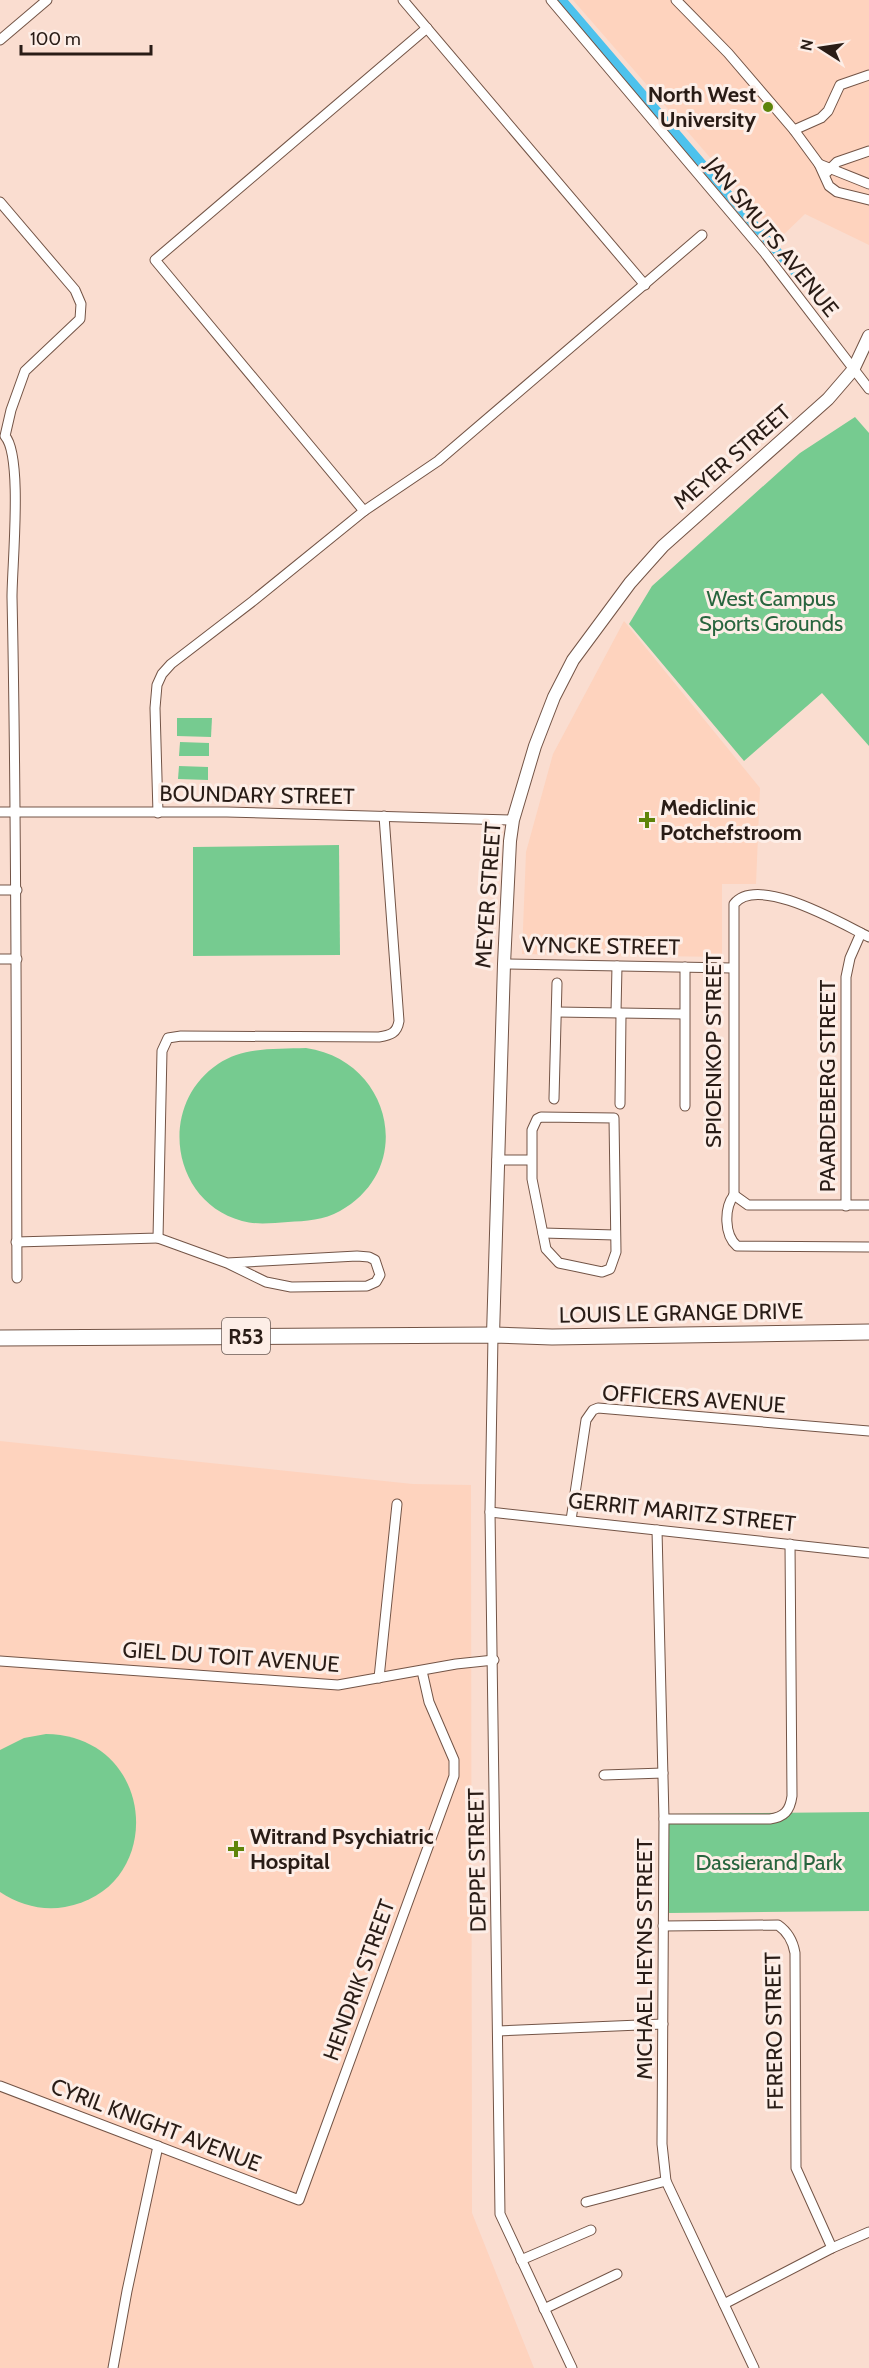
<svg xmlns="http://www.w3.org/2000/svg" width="869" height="2368" font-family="Cabin,sans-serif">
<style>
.built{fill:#fed3be}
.green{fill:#76cb90}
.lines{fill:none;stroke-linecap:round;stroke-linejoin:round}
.canal{stroke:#4dc2ed;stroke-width:9}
.minor-casing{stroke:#735446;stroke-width:11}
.tertiary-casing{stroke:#735446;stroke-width:14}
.primary-casing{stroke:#735446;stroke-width:17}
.minor{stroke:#fff;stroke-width:9}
.tertiary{stroke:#fff;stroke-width:12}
.primary{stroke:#fff;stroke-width:15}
.poi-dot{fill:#5d840a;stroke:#fdeee7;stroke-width:2}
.labels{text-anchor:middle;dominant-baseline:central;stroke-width:6;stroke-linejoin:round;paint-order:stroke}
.shield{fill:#fdeee7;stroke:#695b55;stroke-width:1.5}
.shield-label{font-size:21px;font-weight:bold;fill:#291c16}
.poi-label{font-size:22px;font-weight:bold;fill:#291c16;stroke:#fdeee7;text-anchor:start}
.street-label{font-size:22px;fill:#291c16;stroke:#fdeee7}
.park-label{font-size:22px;fill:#28653e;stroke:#fdeee7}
</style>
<rect width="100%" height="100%" fill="#faddd0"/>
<g class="built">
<path d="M573,0H869V245L805,214L780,238Z"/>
<path d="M624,621L760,788L756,884H722V957L522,954L526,852L553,754Z"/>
<path d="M0,1441L413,1484L471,1485L472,2213L534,2368H0Z"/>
</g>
<g class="green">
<path d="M855,417L869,433V746L822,693L744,761L629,624L652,586L800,453Z"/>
<path d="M177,718H212L211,737L177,736Z"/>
<path d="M180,742L209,743V756H179Z"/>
<path d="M179,766L208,767V780L178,779Z"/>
<path d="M339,845L340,955L193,956V847Z"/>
<path d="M306,1048C391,1060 417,1168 340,1211C324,1220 306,1221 288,1222C272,1223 257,1225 242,1221C171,1202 157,1105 218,1064C243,1047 276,1049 306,1048Z"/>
<path d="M46,1734C158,1736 167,1889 65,1907C42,1911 20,1905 0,1892V1750L24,1738Z"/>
<path d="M869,1812V1911L669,1913V1814Z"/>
</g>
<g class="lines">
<path class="canal" d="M562,0L799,277"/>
<g class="minor-casing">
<g id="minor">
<path d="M403,0L645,285"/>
<path d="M551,0L764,252L869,389"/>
<path d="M676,0L728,53L794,130L819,164L829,186L837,192L869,200"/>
<path d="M0,40L47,0"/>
<path d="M794,130L821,118L828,111L840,85L869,75"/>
<path d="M819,164L869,184"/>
<path d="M827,172L837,162L869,151"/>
<path d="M0,202L75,290L81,304L80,319L25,371L11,410L5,436C23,456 12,565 12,597C17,824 16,1051 17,1278"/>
<path d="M364,511L155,260L427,28"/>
<path d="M0,812H227L513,820"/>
<path d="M158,813L155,708L157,685L162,674L171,664L253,601L364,511L438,461L702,235"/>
<path d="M0,890H17"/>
<path d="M0,959H17"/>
<path d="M504,964L732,968"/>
<path d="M685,967V1106"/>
<path d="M557,1012L684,1014"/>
<path d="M616,1012L617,966"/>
<path d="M554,1099L557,983"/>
<path d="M620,1104L621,1014"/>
<path d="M497,1160H532V1179L546,1249L559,1263L602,1272L610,1269L616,1252L614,1118L541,1117L537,1119L532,1130V1160"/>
<path d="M734,1195V904C758,874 842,924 869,937"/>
<path d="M734,1195C724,1208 724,1235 737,1246L869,1247"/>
<path d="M734,1195L748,1205H869"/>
<path d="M846,1206V977L850,958L861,933"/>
<path d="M543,1233L615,1235"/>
<path d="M158,1238L227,1263L266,1282L291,1287L367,1286L376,1282L380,1275L375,1260L369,1257L357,1256L227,1263"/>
<path d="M16,1242L158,1238L162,1051L168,1038L181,1036L379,1037C391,1035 397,1033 399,1021L384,816"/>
<path d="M493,1335L490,1512L500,2214L572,2368"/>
<path d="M490,1512L869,1553"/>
<path d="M571,1520L586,1420L593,1410L598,1408L869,1431"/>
<path d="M657,1530L664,1819L662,2144L666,2181L754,2368"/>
<path d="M0,1661L338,1685L456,1664L494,1660"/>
<path d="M379,1678L397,1504"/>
<path d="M604,1775L663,1773"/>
<path d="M664,1819H770C784,1817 790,1811 792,1796L790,1544"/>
<path d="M663,1926L778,1925C788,1932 793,1941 795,1953L796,2168L832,2248"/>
<path d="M498,2031L663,2024"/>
<path d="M0,2086L299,2200L454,1776V1760L429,1702L422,1671"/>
<path d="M586,2202L666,2181"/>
<path d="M521,2260L591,2230"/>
<path d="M724,2304L832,2248L869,2232"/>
<path d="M544,2309L617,2274"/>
<path d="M113,2368L127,2291L158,2146"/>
</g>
</g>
<g class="tertiary-casing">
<path id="tertiary" d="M493,1335L504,964L510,841L513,820L535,746L554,697L573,660L630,583L663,546L828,399L853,370L869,336"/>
</g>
<g class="primary-casing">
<path id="primary" d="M0,1338L493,1335L552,1337L869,1332"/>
</g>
<use href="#minor" class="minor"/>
<use href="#tertiary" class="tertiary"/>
<use href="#primary" class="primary"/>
</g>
<g class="poi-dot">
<circle cx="768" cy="107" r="6"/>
<path d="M644 811h6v6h6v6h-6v6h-6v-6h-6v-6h6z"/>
<path d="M233 1840h6v6h6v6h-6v6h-6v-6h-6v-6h6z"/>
</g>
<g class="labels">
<rect class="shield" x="222" y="1318" width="48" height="36" rx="4.5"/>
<g class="shield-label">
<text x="246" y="1336">R53</text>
</g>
<g class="poi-label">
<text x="756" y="94" text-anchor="end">North West<tspan x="756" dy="25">University</tspan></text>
<text x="660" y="807">Mediclinic<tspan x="660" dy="25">Potchefstroom</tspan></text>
<text x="250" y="1836">Witrand Psychiatric<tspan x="250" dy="25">Hospital</tspan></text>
</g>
<g class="street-label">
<text transform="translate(772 237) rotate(51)">JAN SMUTS AVENUE</text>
<text transform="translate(732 457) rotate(-41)">MEYER STREET</text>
<text transform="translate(257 795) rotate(1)">BOUNDARY STREET</text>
<text transform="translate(488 895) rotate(-86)">MEYER STREET</text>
<text transform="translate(601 946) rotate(1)">VYNCKE STREET</text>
<text transform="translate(713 1050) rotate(-90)">SPIOENKOP STREET</text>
<text transform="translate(827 1086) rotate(-90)">PAARDEBERG STREET</text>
<text transform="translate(681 1313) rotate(-1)">LOUIS LE GRANGE DRIVE</text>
<text transform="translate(694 1399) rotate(4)">OFFICERS AVENUE</text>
<text transform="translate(682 1512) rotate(6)">GERRIT MARITZ STREET</text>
<text transform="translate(231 1657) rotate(4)">GIEL DU TOIT AVENUE</text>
<text transform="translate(477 1860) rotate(-91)">DEPPE STREET</text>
<text transform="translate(644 1959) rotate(-90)">MICHAEL HEYNS STREET</text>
<text transform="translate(359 1980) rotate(-70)">HENDRIK STREET</text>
<text transform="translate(774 2031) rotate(-91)">FERERO STREET</text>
<text transform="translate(156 2125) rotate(21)">CYRIL KNIGHT AVENUE</text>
</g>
<g class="park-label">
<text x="771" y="598">West Campus<tspan x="771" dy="25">Sports Grounds</tspan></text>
<text x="769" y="1862">Dassierand Park</text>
</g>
</g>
<g transform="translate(821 48) rotate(282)" stroke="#fdeee7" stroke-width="4.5" paint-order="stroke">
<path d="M0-4.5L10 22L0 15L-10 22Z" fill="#291c16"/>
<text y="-9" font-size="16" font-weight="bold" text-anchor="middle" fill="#291c16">N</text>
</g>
<path d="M21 45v9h130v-9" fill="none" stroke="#291c16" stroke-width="3"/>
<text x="30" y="45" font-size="18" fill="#291c16" stroke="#fdeee7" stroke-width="4.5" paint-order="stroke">100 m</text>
</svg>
